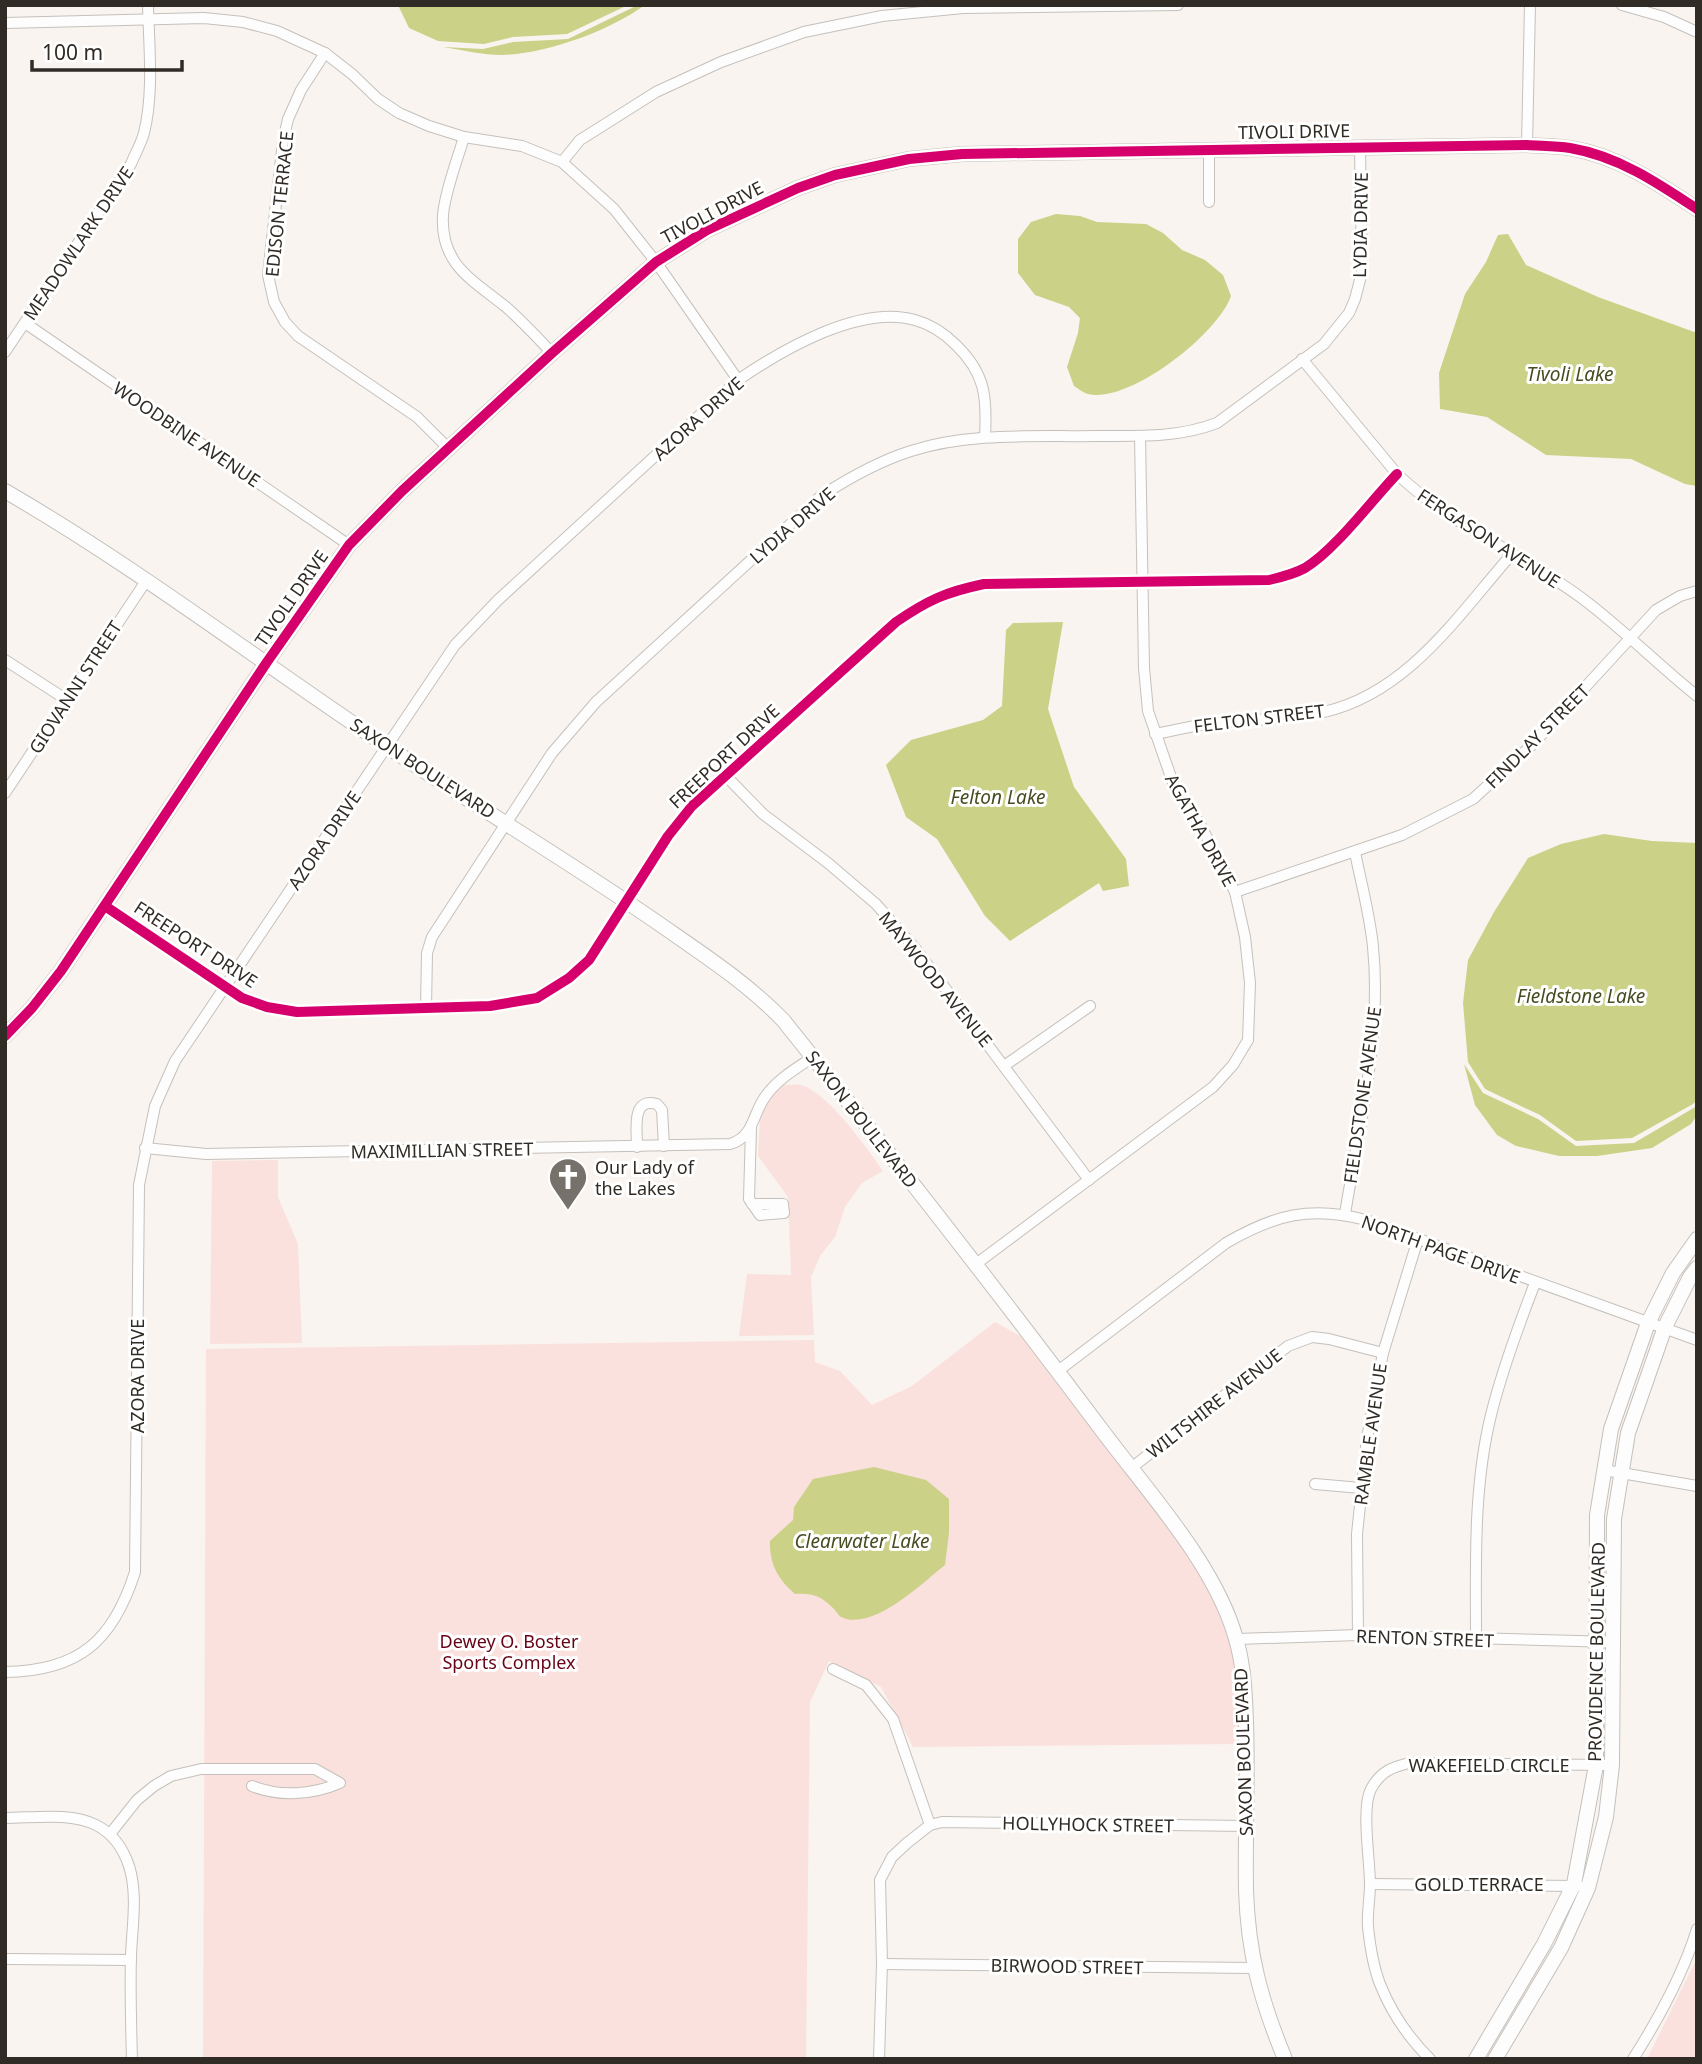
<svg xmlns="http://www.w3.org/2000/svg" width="1702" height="2064" font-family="'Noto Sans',sans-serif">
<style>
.green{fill:#fbe1de}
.water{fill:#cbd187}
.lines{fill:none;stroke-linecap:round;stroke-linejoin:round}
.street-casing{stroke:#c5c0bb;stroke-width:12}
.secondary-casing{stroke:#c5c0bb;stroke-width:16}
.street{stroke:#fefdfd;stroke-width:10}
.secondary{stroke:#fefdfd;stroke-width:14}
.cycleway-casing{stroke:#fff;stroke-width:15}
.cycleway{stroke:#d6006c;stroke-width:10}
.labels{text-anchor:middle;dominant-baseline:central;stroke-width:6;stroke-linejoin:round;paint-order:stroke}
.street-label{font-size:18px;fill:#312b25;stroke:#fff}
.poi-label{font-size:18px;fill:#312b25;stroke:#fff;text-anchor:start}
.park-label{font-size:18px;fill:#670417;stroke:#fff}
.water-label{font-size:19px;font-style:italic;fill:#474c21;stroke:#fff}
</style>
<rect width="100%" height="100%" fill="#f9f4ef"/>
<g class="green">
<path d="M784,1085C789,1085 795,1084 800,1085C826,1090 868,1149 883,1171L862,1183L845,1207L835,1237L820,1256L811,1277L814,1335L739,1336L747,1274L791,1275L788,1197L758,1156L760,1120L769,1099Z"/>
<path d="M278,1160V1197L298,1244L302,1343L210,1344L212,1161Z"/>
<path d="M995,1322L1024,1338L1179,1542L1211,1592L1227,1630L1236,1665L1241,1744L913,1747L881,1687L829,1661L810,1702L806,2059H203L206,1349L814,1340L815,1362L840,1371L872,1405L912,1386Z"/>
<path d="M1697,1958V2059H1647Z"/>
</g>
<g class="water">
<path d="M398,5H628L567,34L513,37L484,44L438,41L409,28Z"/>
<path d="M638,5H645C609,31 546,54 502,55C483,55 462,50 443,47L483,49L513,42L568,39Z"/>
<path d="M1056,214L1080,216L1097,222L1146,224L1163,233L1182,250L1205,260L1223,275L1231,296C1218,334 1129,404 1088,394C1083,393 1078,388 1074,386L1067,367L1078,333L1080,318L1069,307L1035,295L1018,273V239L1031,222Z"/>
<path d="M1508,234L1526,265L1598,297L1697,333V486L1685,484L1631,459L1546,455L1487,417L1440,409L1439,373L1465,294L1486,262L1498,235Z"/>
<path d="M1063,622L1048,709L1074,787L1126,859L1129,886L1103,891L1099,883L1010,941L985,916L937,839L906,817L886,765L911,740L983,720L1002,706L1006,630L1013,623Z"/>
<path d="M1604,834L1652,841L1697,843V1100L1693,1104L1632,1138L1576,1141L1540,1115L1485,1089L1468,1062L1463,1003L1468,960L1494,912L1528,858L1561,844Z"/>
<path d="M1464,1064L1483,1093L1538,1119L1576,1146L1634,1143L1697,1106V1115L1691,1124L1652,1148L1597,1156H1559L1516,1146L1497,1135L1475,1105Z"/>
<path d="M874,1467L926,1480L949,1499V1533L945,1565C922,1583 873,1632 841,1617C838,1615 836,1611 834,1609C821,1596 813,1593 795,1594C778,1580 769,1563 770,1541L793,1520L794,1507L813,1479Z"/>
</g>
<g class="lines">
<g class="street-casing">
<g id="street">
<path d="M1622,5L1664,17L1697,32"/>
<path d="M5,23L204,18L243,22L277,31L325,53L352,74L378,99L399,113L429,126L464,137L522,146L562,162L614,209L656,262L738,380"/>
<path d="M325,53L301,90L288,119L283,141L268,275L274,302L285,322L298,336L417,417L448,448"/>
<path d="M464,137C457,161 445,191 443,215C440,265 473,280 506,307C522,321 537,337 552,353"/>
<path d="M1527,145L1530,5"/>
<path d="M1209,149V202"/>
<path d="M562,162L580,140L656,92L721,62L804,32L882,16L963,8L1178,5"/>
<path d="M25,323L349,545"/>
<path d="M5,352L131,164C135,154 141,144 144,133C154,92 149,48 148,5"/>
<path d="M1302,359L1397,474C1452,526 1523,554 1583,599C1623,629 1658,665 1697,696"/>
<path d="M5,660L67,700"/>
<path d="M1155,734C1173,731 1190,726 1208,724C1246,719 1286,720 1324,712C1408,693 1458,615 1512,554"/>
<path d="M726,776L763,814L828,863L876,904L915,948L1089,1180"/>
<path d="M5,793L146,581"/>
<path d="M1235,892L1402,835L1473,799L1533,744L1656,610L1680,596L1697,591"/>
<path d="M105,906L242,998L267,1007L297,1012L490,1006L537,998L569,978L589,960L668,836L692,806L896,622C928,600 946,592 984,584L1269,580C1282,577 1294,574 1305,568C1335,550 1372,500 1397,474"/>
<path d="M426,1008L427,953L432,937L552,753L596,702L821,496C849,478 879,461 911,451C970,432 1035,437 1096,436C1137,436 1178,438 1217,423L1324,344L1349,313L1355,299L1362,272L1360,148"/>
<path d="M1004,1066L1090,1006"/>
<path d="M751,1128L749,1199L760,1215L784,1213L783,1204H752"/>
<path d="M637,1147C637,1129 631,1097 657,1104L662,1110L664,1146"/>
<path d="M145,1148L206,1154L730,1144C754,1137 752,1115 765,1097C776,1080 797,1068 813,1057"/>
<path d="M1345,1214C1359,1127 1382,1036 1373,947C1370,915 1361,883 1355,852"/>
<path d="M976,1264L1213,1087L1233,1065L1248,1040L1250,983L1245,937L1235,892L1201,826L1173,783L1148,711L1144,668L1140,436"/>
<path d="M1058,1371L1226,1243C1274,1215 1311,1205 1366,1220L1697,1340"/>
<path d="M1130,1469L1288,1346L1312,1337L1329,1339L1383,1353"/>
<path d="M1604,1470L1697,1486"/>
<path d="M1315,1484L1361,1488"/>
<path d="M1358,1635L1357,1534L1367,1438L1383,1353L1418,1239"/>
<path d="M1237,1639L1358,1635L1613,1642"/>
<path d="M1476,1639C1476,1565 1473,1488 1491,1415C1502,1370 1518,1327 1535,1283"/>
<path d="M833,1669L866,1685L893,1719L930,1825"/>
<path d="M5,1672C79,1671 113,1641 135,1572L139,1185L155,1106L175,1061L455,645L498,600L738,380C782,350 860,304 915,320C930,324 945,334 956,345C986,374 987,398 985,437"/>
<path d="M5,1818C33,1818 70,1812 96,1825C112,1833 123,1848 129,1866C138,1894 132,1927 131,1956C130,1990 131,2025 132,2059"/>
<path d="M110,1834L137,1800L154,1786L171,1776L201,1769H315L340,1783C312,1795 280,1797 252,1786"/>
<path d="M1370,1884L1579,1886"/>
<path d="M5,1959L131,1960"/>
<path d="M882,1964L1253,1968"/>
<path d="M879,2059L882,1964L880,1880L892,1857L907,1843L930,1825L942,1822L1246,1826"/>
<path d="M1430,2059C1409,2038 1391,2012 1380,1984C1373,1966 1370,1946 1368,1927C1367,1913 1370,1898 1370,1884C1370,1860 1361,1808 1371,1789C1380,1772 1392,1767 1409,1763L1612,1765"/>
<path d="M1633,2059C1659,2018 1683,1975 1697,1929"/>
</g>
</g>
<g class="secondary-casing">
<g id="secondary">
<path d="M5,491C138,568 260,662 388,747C477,807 570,862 658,923C701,953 746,982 783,1020C892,1156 999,1293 1104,1433C1149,1493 1216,1566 1236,1639C1244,1666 1245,1694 1246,1722C1248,1778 1245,1834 1246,1890C1248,1954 1261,2001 1285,2059"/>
<path d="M5,1036L32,1008L61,971L267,662L349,545L402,491L552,353L656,262L707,230L798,188L835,175L909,159L962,154L1527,145C1541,146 1556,146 1570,148C1618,156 1658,183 1697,209"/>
<path d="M1476,2059L1544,1944L1574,1884L1596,1765L1597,1515L1611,1429L1648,1323L1673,1273L1697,1239"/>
<path d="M1495,2059L1561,1948L1588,1888L1606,1817L1612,1765L1614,1519L1628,1433L1665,1327L1690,1277L1697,1268"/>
</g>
</g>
<use href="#street" class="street"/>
<use href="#secondary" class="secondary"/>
<g class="cycleway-casing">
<g id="cycleway">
<path d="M105,906L242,998L267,1007L297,1012L490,1006L537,998L569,978L589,960L668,836L692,806L896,622C928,600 946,592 984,584L1269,580C1282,577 1294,574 1305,568C1335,550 1372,500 1397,474"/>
<path d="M5,1036L32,1008L61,971L267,662L349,545L402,491L552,353L656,262L707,230L798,188L835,175L909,159L962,154L1527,145C1541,146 1556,146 1570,148C1618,156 1658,183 1697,209"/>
</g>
</g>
<use href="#cycleway" class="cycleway"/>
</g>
<defs>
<g id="church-pin" transform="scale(2.0125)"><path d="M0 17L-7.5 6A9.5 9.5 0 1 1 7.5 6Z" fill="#77716c" stroke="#fff"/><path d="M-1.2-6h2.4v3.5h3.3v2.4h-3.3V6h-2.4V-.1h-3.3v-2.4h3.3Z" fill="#fff"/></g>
</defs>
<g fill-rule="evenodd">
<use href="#church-pin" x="568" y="1177"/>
</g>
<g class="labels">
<g class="street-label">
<text transform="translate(1294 131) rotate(-1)">TIVOLI DRIVE</text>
<text transform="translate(279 204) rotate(-84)">EDISON TERRACE</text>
<text transform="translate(712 212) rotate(-28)">TIVOLI DRIVE</text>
<text transform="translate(1360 225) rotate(-89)">LYDIA DRIVE</text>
<text transform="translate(78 243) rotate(-56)">MEADOWLARK DRIVE</text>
<text transform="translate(698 418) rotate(-42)">AZORA DRIVE</text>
<text transform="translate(187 434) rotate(34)">WOODBINE AVENUE</text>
<text transform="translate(792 525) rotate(-41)">LYDIA DRIVE</text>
<text transform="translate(1489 538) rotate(33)">FERGASON AVENUE</text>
<text transform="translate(291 598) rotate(-55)">TIVOLI DRIVE</text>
<text transform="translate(75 687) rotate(-57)">GIOVANNI STREET</text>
<text transform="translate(1259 718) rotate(-7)">FELTON STREET</text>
<text transform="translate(1537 736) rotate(-45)">FINDLAY STREET</text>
<text transform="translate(724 756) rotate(-43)">FREEPORT DRIVE</text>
<text transform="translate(423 768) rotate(33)">SAXON BOULEVARD</text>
<text transform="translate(1201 830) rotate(61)">AGATHA DRIVE</text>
<text transform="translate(324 840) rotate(-56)">AZORA DRIVE</text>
<text transform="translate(196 944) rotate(33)">FREEPORT DRIVE</text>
<text transform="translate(936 979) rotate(51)">MAYWOOD AVENUE</text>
<text transform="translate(1362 1095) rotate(-82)">FIELDSTONE AVENUE</text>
<text transform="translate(862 1119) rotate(52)">SAXON BOULEVARD</text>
<text transform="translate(442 1150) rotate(-1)">MAXIMILLIAN STREET</text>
<text transform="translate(1441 1249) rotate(20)">NORTH PAGE DRIVE</text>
<text transform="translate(137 1376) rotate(-90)">AZORA DRIVE</text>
<text transform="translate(1214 1403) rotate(-38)">WILTSHIRE AVENUE</text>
<text transform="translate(1370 1434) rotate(-82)">RAMBLE AVENUE</text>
<text transform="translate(1425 1638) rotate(2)">RENTON STREET</text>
<text transform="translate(1596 1652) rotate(-89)">PROVIDENCE BOULEVARD</text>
<text transform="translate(1243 1752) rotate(-92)">SAXON BOULEVARD</text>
<text x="1489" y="1765">WAKEFIELD CIRCLE</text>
<text transform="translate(1088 1824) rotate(1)">HOLLYHOCK STREET</text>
<text x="1479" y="1884">GOLD TERRACE</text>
<text transform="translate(1067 1966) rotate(1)">BIRWOOD STREET</text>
</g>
<g class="poi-label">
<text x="595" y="1167">Our Lady of<tspan x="595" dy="21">the Lakes</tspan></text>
</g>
<g class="park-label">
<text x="509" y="1641">Dewey O. Boster<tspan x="509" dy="21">Sports Complex</tspan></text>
</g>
<g class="water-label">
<text x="1570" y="374">Tivoli Lake</text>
<text x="998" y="797">Felton Lake</text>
<text x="1581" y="996">Fieldstone Lake</text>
<text x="862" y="1541">Clearwater Lake</text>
</g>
</g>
<rect width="1702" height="2064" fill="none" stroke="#312b25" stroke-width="14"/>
<path d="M32 60v10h150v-10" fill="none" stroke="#312b25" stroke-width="3.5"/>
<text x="42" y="60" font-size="21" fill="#312b25" stroke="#ffffff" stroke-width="5" paint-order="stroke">100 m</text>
</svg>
